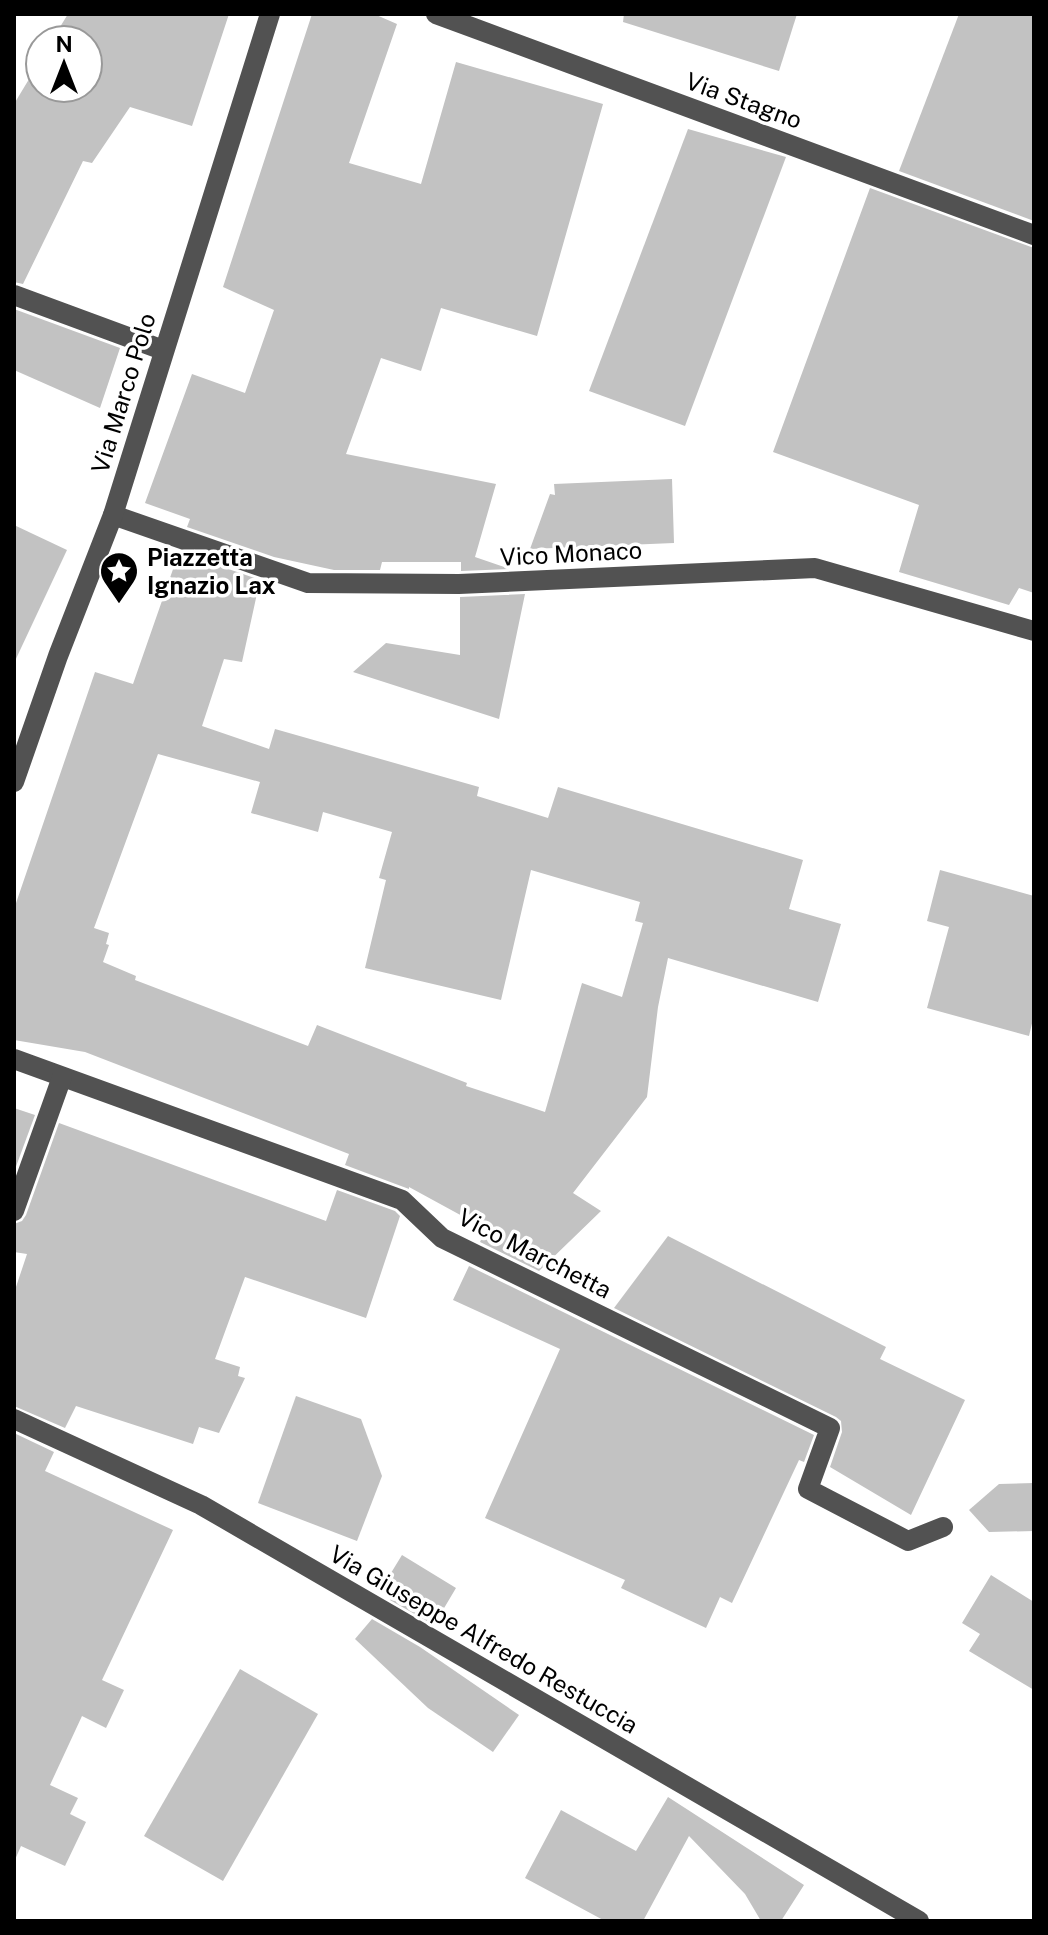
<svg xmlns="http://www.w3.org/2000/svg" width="1048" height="1935" font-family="'Public Sans',sans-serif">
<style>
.building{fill:#c2c2c2;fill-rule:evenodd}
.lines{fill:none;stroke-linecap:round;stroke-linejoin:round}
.minor{stroke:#525252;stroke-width:20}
.labels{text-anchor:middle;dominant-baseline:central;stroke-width:7;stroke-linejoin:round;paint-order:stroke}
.street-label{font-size:24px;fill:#000;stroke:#fff}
.poi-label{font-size:24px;font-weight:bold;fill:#000;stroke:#fff;text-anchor:start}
</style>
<rect width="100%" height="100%" fill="#fff"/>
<g class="building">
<path d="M68,14H229L192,126L130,107L92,163L83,161L23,284L14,282V104L40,61V88H88V40H52Z"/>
<path d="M312,14H374L397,24L349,163L421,184L456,62L603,104L537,336L441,308L421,371L381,358L346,454L496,484L475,557L510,569L461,571V562H382L380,570H334L274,557L187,527L190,519L145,503L192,374L245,393L274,310L223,287Z"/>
<path d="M624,14H797L779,71L623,22Z"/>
<path d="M959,14H1034V221L899,171Z"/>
<path d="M688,129L786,157L685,426L589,391Z"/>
<path d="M870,188L1034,248V593L1019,588L1009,605L899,572L919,505L773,452Z"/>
<path d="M14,309L120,348L100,408L14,370Z"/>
<path d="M672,479L674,543L530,549L550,494L555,495L554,484Z"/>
<path d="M14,525L67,550L14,663Z"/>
<path d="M179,552L260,580L242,662L224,659L202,726L269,749L275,729L479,787L477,796L548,818L558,787L803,860L789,909L841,924L818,1002L668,958L658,1007L647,1097L573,1193L601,1211L539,1271L480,1242L486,1229L409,1187V1189L345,1165L349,1154L85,1052L14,1040V909L95,672L133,684ZM158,754L260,782L251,813L318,832L323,812L392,832L379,878L386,880L365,968L501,1000L531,870L640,902L635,921L643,923L622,997L582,983L545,1112L466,1086L467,1083L317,1025L308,1046L135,980L136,976L103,962L109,945L106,944L109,933L94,928Z"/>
<path d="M525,594L499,719L353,672L386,643L460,655V597Z"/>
<path d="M940,870L1034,896V1015L1029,1036L927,1008L949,927L927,921Z"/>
<path d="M14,1108L35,1115L14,1172Z"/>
<path d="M59,1123L326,1221L337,1190L395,1211L400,1216L366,1318L245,1277L215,1359L240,1367L238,1376L245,1378L219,1433L199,1427L193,1444L76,1406L65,1428L14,1406V1293L27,1254L14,1252V1224L22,1221L26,1215Z"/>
<path d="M668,1236L886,1347L880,1359L965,1400L911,1515L830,1467L842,1432L841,1421L836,1417L614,1308Z"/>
<path d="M469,1266L814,1435L804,1462L799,1460L732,1603L720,1597L706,1628L621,1588L625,1580L485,1518L560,1349L453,1300Z"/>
<path d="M296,1396L361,1419L382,1476L357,1541L258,1503Z"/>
<path d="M14,1433L54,1452L45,1471L173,1530L102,1680L124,1690L106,1728L82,1716L50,1785L78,1798L70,1814L86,1822L65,1866L21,1846L14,1862Z"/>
<path d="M1034,1483V1531L989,1532L969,1510L999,1484Z"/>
<path d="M402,1555L456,1588L434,1625L390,1600L396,1594L383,1586Z"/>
<path d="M991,1575L1034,1602V1690L969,1651L980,1634L962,1623Z"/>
<path d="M372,1619L420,1647L519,1715L493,1752L428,1708L355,1639Z"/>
<path d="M240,1669L318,1714L223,1881L144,1836Z"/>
<path d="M668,1797L804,1885L781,1921H761L745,1894L689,1836L643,1921H605L525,1878L561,1810L636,1851Z"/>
</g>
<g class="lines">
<g class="minor">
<path d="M436,14L1034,235"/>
<path d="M14,295L163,350"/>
<path d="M113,515L308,583L459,584L815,568L1034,631"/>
<path d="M14,782L58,656L113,515L270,14"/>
<path d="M14,1059L402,1200L442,1238L830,1428L808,1489L908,1541L943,1527"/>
<path d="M14,1211L62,1077"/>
<path d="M14,1419L201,1505L919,1921"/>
</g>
</g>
<defs>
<g id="sight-pin" transform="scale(2)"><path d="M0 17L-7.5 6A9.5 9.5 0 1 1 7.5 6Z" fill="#000" stroke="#fff"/><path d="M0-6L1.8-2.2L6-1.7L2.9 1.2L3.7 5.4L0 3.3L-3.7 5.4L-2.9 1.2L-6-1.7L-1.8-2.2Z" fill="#fff"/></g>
</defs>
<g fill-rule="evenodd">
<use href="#sight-pin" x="119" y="571"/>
</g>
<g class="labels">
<g class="street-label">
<text transform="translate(744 100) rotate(20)">Via Stagno</text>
<text transform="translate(123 393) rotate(-73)">Via Marco Polo</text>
<text transform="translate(571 553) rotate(-3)">Vico Monaco</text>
<text transform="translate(535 1253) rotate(27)">Vico Marchetta</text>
<text transform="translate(484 1639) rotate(30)">Via Giuseppe Alfredo Restuccia</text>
</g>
<g class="poi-label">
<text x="147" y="557">Piazzetta<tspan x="147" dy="28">Ignazio Lax</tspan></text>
</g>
</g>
<rect width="1048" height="1935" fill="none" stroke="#000000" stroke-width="32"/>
<g transform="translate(64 64)"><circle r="38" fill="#ffffff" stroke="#999999" stroke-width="2"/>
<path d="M0-6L14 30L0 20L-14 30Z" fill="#000000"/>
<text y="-12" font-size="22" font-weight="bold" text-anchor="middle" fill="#000000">N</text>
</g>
</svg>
